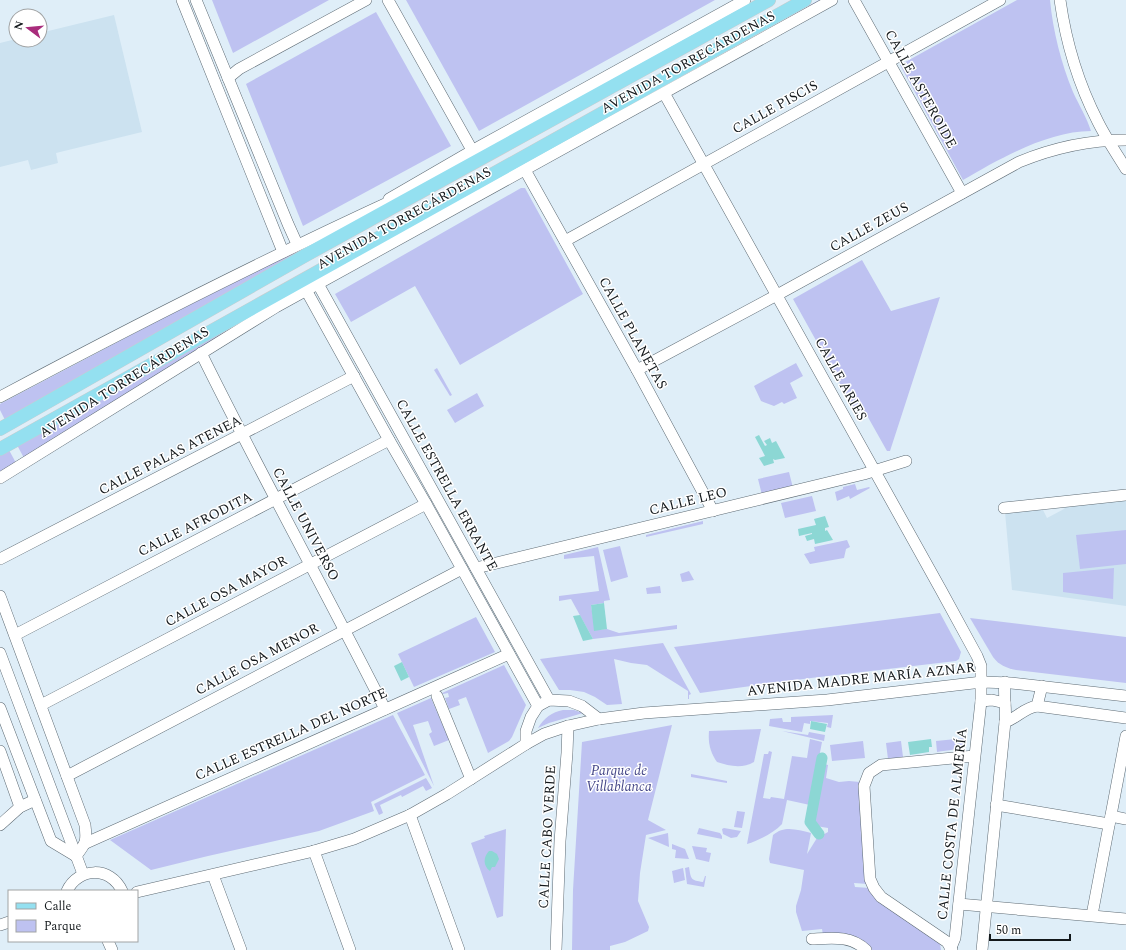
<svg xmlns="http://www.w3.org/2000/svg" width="1126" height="950" font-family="Spectral,serif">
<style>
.built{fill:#cce2f0}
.green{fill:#bec2f1}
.water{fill:#8cd7d4}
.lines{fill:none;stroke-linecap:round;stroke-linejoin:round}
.canal{stroke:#8cd7d4;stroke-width:11}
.minor-casing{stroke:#5e6b74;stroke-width:12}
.major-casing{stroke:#cbcccd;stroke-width:14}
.minor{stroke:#fff;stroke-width:11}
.major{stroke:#94e0f0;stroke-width:13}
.labels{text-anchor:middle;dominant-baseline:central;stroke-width:3;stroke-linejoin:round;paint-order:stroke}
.street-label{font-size:14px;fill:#13181b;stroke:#fff}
.park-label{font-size:14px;font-style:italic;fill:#474989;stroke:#fff}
</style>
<rect width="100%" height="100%" fill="#dfeef8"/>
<g class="built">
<path d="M114,15L142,132L56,153L58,163L31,170L28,160L0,167V43L16,39V40H40V33Z"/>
<path d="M1126,495V606L1012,590L1005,512L1043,510L1047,518L1064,509L1071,501Z"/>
</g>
<g class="green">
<path d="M212,0H329L233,53Z"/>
<path d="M406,0H715L479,131Z"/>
<path d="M819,0H822L24,458L17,445Z"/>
<path d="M1017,0H1050C1053,31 1061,63 1073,92C1079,105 1087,118 1091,131C1048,131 999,159 963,180L900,65Z"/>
<path d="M376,12L451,146L303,226L246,84Z"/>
<path d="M521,188H525L583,294L460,365L415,286L351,322L335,294Z"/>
<path d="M332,234L5,420L0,410V404L224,286Z"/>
<path d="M862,260L891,311L940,297L890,451H887L860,403L853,407L793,299Z"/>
<path d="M796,363L803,376L790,383L797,398L784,404L782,402L774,406L761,401L754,386Z"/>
<path d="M437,368L452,395L450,396L434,370Z"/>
<path d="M477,393L484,406L455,423L447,410Z"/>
<path d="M9,450L16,463L0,472V455Z"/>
<path d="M789,472L793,488L762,495L758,479Z"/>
<path d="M855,484L857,490L869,487L870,488L850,499L849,496L837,501L835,492L843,489V487Z"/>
<path d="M812,496L816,511L785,518L781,503Z"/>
<path d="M703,521V524L646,537V535Z"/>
<path d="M1126,530V564L1080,569L1076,535Z"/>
<path d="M847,540L850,547L846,549L844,558L810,564L804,554L815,551L814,547Z"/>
<path d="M620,546L628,577L611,582L603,550Z"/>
<path d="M598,547L610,600L604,601V603L591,605L595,630L607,629L619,633L677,625V629L593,639L571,599L559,601V596L599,591L594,556L564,559V555Z"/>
<path d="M1114,568L1113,599L1063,592V573Z"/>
<path d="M689,571L694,580L682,582L680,574Z"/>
<path d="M660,586L661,593L647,594L646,588Z"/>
<path d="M940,613L961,652L959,659L956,661L811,678L700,693L674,647Z"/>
<path d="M476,617L495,652L414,687L398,654Z"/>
<path d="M970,618L1126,637V683L1016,670C1006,668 999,665 993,657Z"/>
<path d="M663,643L691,694L689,695V699H688V691L647,665L631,663L614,659L622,704L607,705L595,697L584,692L570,690H559L540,659Z"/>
<path d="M504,665L526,705L512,737L509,741L488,753L466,697L458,700L460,705L449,709L445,698L449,697L448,693L443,694L442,693Z"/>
<path d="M431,698L449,740L434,746L429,734L432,732L428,721L413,725L434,786L397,713Z"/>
<path d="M563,710H574L583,713L549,723L538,728C544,718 552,712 563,710Z"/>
<path d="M393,715L425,775L371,802L374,811L319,831L208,856L151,870L110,840Z"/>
<path d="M833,715L831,728L827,727L828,723L810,721V724L804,723L802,732L769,726L770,719L782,718L783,722H791V717Z"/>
<path d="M672,725L648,820L666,830L646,835L640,873L638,901L649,927L648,931L625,942L610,946V950H572L573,890L582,742Z"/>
<path d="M761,729L754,762C742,769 729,766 717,762C710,752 708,743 709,731Z"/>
<path d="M782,731L808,735L809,732L825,735L824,741Z"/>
<path d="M966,738V741C959,751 949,750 937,752L936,741Z"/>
<path d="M810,739L822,742L810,805L787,800L782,824C774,833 759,840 747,844L764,754H768L769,751L772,752L763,798L770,799L771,797L784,799L792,756L807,758Z"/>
<path d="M863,741L865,758L832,761L830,745Z"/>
<path d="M901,741L903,757L888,759L886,743Z"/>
<path d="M824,764L828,765L826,778L839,782L849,781L860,782L868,884L854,883L855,887L870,888L940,944L941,950H872L871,948L823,935L822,929L802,931L796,912V906L801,890L804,870L770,863L769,859L773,835C785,825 797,830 811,833L807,854L817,838L828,832V828L816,826L813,821Z"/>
<path d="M691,774L727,781V783L691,777Z"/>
<path d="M426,778L432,788L426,791L423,786L402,797L401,795L380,805L383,813L379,815L374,804Z"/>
<path d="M737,811L745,812L742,828L734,827Z"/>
<path d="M699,828L720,833L722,836V839L697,834Z"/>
<path d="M724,828L741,831L737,837L731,838L723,834L722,829Z"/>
<path d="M506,829L503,916L497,918L471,843L485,838L484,836Z"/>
<path d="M668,833L669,847L648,838Z"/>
<path d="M672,844L685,849L689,859L675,858L676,850L672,849Z"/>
<path d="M692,846L707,848L706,852L711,853L709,862L696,859Z"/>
<path d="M689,867C691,880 691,880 703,882L705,876H706L704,887L687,884L685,868Z"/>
<path d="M683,868L685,880L674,883L672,871Z"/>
</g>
<g class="water">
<path d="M759,435L765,446L767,445L764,441L770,438L772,443L776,441L785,458L775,460L773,459L774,463L764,466L759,458L765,456L755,437Z"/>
<path d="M825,516L829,527L825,528V531L827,530L833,540L815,544L814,539L807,541L805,536L812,534V533L799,536L798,529L816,525L814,519Z"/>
<path d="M604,603L607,629L594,631L591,605Z"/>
<path d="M580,615L593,639L583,641L573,616Z"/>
<path d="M402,662L409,677L401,681L394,666Z"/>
<path d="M811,721L827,724L825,732L810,729Z"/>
<path d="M931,739L932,747H929V752L910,755L908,742Z"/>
<path d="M489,851H492L497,854L499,859L495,867H492L490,871C483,866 483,857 489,851Z"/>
</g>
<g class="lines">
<path class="canal" d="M819,834L810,822L822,758"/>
<g class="minor-casing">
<g id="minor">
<path d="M182,0L283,252"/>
<path d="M196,0L288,224L297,244"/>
<path d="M388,0L472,150"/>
<path d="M854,0L962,193"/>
<path d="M1060,0C1066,43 1078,83 1098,122C1106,138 1116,153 1126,169"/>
<path d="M228,78L239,69L366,0"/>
<path d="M664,93L941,590L977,656L981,666V701L955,938L950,950"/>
<path d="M525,170L637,370L713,511"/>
<path d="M389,199L477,148L745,0"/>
<path d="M565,241L1000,0"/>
<path d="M318,284L549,700"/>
<path d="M306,290L389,440L426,504L538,706"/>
<path d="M201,353C260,473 325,590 385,709"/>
<path d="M637,370L777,295L1019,162C1053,148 1090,140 1126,140"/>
<path d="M0,397C131,327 263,260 398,198"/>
<path d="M0,478L276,307L832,0"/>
<path d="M1004,508L1126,495"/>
<path d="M0,559L354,376"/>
<path d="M476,568L864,474L906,461"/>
<path d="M0,596L85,825C87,842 86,843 76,856"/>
<path d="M15,635L389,440"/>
<path d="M0,653L83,874"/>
<path d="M1005,682C1003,696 1007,708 1005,722"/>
<path d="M437,696L471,779"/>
<path d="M981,701L992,700L1005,703"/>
<path d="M41,705L426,504"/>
<path d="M1037,706L1126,718"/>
<path d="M0,708L51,841L76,856"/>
<path d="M526,744V731L531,717L538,706L549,700L569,701L582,706L599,719"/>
<path d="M0,751L20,807"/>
<path d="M67,776L462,569"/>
<path d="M996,805L1109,824"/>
<path d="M410,815L459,950"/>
<path d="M1111,816L1126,819"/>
<path d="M0,825L20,807L35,800"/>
<path d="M86,843L509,654"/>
<path d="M314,851L350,950"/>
<path d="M213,875L241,950"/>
<path d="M67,891C78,867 111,866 122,891"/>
<path d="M137,892L314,851L354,839L410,815L447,794L526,744L544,734L568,726L599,719L644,713L827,700L982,682L1011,683L1126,696"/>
<path d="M959,904L1126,919"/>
<path d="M1092,915L1126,736"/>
<path d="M0,925L9,922"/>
<path d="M812,939C831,938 851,935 866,950"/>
<path d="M108,941L112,950"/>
<path d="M556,950L560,841L567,753L568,726"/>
<path d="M952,950L947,942L881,897L874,888L870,879L864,786L869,773L881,765L974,756"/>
<path d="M982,950L1005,722C1017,718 1024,708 1037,706L1042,686"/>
</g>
</g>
<g class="major-casing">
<g id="major">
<path d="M0,429L306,255L769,0"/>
<path d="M0,449L805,0"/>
</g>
</g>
<use href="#minor" class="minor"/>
<use href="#major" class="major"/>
</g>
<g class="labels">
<g class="street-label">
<text transform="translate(688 62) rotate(-29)">AVENIDA TORRECÁRDENAS</text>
<text transform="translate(921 89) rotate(61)">CALLE ASTEROIDE</text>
<text transform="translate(775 107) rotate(-29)">CALLE PISCIS</text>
<text transform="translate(404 218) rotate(-29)">AVENIDA TORRECÁRDENAS</text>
<text transform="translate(869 227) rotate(-29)">CALLE ZEUS</text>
<text transform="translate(633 333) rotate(61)">CALLE PLANETAS</text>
<text transform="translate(841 379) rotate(61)">CALLE ARIES</text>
<text transform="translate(124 382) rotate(-32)">AVENIDA TORRECÁRDENAS</text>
<text transform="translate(170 455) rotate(-27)">CALLE PALAS ATENEA</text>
<text transform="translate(447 485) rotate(61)">CALLE ESTRELLA ERRANTE</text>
<text transform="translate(688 501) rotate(-14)">CALLE LEO</text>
<text transform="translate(195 524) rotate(-27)">CALLE AFRODITA</text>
<text transform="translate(306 524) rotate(62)">CALLE UNIVERSO</text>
<text transform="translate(226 591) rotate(-28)">CALLE OSA MAYOR</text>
<text transform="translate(257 659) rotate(-28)">CALLE OSA MENOR</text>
<text transform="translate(861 679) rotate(-6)">AVENIDA MADRE MARÍA AZNAR</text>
<text transform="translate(291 734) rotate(-24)">CALLE ESTRELLA DEL NORTE</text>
<text transform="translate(952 824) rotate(-84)">CALLE COSTA DE ALMERÍA</text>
<text transform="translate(547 837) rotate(-87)">CALLE CABO VERDE</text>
</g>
<g class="park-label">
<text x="619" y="770">Parque de<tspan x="619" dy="16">Villablanca</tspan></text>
</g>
</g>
<rect x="8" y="890" width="130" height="52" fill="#ffffff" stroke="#a1a3a4"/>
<rect x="16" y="903" width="20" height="6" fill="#94e0f0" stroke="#a1a3a4"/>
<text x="44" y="910" font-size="12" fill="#13181b">Calle</text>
<rect x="16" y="920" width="20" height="12" fill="#bec2f1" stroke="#a1a3a4"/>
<text x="44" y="930" font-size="12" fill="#13181b">Parque</text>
<g transform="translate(28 28) rotate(286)"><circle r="19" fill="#ffffff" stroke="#a1a3a4"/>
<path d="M0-3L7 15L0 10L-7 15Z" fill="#a92c7c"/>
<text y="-6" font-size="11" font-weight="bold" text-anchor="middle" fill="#13181b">N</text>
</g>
<path d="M990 934v6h80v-6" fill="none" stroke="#13181b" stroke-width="2"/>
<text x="996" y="934" font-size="12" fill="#13181b" stroke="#ffffff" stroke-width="3" paint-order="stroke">50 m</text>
</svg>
